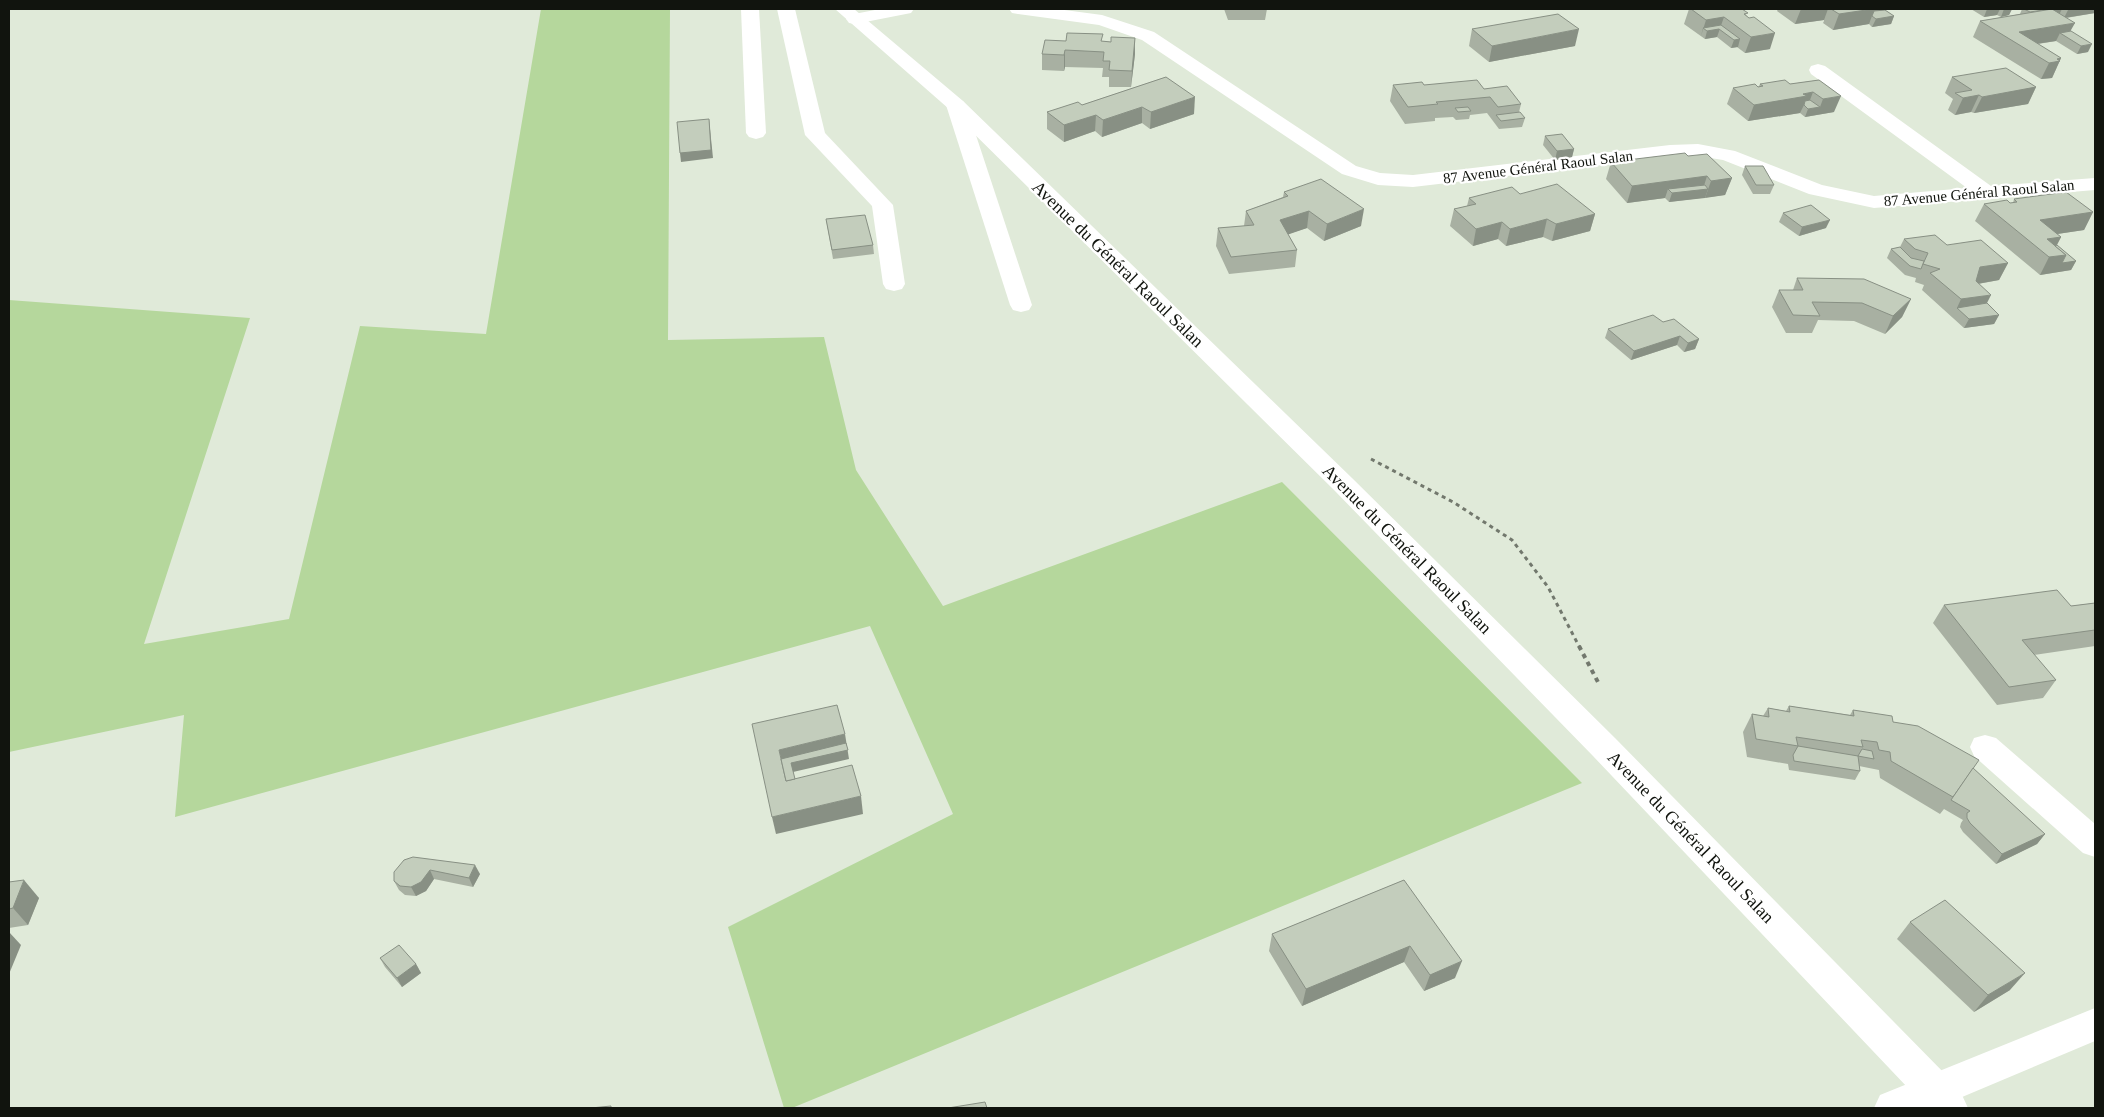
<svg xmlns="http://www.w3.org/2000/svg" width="2104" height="1117" font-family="'Times New Roman',serif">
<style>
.green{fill:#b5d79c}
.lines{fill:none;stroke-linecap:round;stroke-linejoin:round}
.path-far1{stroke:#72786d;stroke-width:3;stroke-dasharray:4 4;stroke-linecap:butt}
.path{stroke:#72786d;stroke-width:4;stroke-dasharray:4.5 4.5;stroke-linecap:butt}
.minor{fill:#fff;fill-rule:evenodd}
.major{fill:#fff;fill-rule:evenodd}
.wall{fill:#a8b0a2}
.shaded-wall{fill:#889084}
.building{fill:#c3cdbc;stroke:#889084}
.labels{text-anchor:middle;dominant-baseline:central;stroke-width:4.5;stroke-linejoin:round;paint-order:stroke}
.far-street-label{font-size:15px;fill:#11140e;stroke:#fff}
.street-label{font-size:18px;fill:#11140e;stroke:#fff}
</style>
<rect width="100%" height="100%" fill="#e0ead9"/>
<path class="green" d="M541,9H670L668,340L824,337L856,470L943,606L1282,482L1582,783L792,1108H784L728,927L953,814L870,626L175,817L184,715L9,752V300L250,318L144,644L289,619L360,326L486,334Z"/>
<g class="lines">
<path class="path-far1" d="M1371,459L1453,502L1512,540L1548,587L1580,648"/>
<path class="path" d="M1579,646L1599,684"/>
<g class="minor">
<path d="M741,9H759L766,133L763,137L756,139L749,137L746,133Z"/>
<path d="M777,9H795L825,133L893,205L905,284L902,289L894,291L886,289L883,284L872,206L805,135Z"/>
<path d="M880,9H914L911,13L855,24L849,23L846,19L849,15Z"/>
<path d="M1009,9H1057L1102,15L1154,32L1356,166L1380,173L1413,175L1670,145L1698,144L1735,151L1822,185L1874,196L1967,188L1811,74L1809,70L1811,66L1818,64L1825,66L1991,186L2095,178V190L1874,208L1809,194L1723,160L1698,156L1670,157L1413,187L1378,185L1342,174L1142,40L1099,25L1018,14L1012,13Z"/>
<path d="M956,99L963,101L966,105L1032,305L1029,310L1021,312L1013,310L1010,305L946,105L949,101Z"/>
<path d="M1985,735L1996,738L2095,824V857L2083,853L1974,756L1970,747L1974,738Z"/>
<path d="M2095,1008V1041L1936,1108H1874L1880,1095Z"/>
</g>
<path class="major" d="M835,9H854L963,101L1352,478L1615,738L1950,1079L1962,1095L1968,1108H1927L1593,756L1334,490L949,109Z"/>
</g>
<g class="wall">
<path d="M1224,9H1267L1265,20H1228Z"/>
<path d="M1689,9H1742L1770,49L1745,53L1737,47L1731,48L1717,37L1705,39L1684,24Z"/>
<path d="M1778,9H1886L1885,10L1894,16L1891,24L1872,27L1869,24L1833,30L1823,23L1824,21V20L1795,24L1777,11Z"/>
<path d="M1971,9H2012L2009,15L2001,17L1997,15L1984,17Z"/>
<path d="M2021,9H2095V13L2066,18L2071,31L2088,52L2077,54L2056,41L2038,44L2061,58L2052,78L2041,79L1973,37L1980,21L2020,14L2022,9Z"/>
<path d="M1472,29L1575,46L1489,62L1469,46Z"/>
<path d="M1135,38V54L1131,87H1109V77H1102L1103,68L1065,67L1064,71L1042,70V54L1102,41L1111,42Z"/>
<path d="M1166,77L1194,114L1150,129L1142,123L1102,137L1095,131L1064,142L1047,129V112L1082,105Z"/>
<path d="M1952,77L2036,87L2028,104L1974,113L1971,112L1955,115L1948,110L1953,99L1945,93Z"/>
<path d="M1819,80L1834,112L1805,117L1800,113L1748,121L1727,104L1733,88L1758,87L1759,86L1760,84H1790Z"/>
<path d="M1393,85H1424L1484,89L1521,104L1519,112L1525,118L1522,127L1499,129L1487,113L1470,115L1469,119L1456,120L1453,117L1435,118V121L1405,124L1390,101Z"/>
<path d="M1545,136L1574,149L1572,157L1555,160L1543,145Z"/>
<path d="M1688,156L1732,178L1725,195L1669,202L1665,198L1627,203L1606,179L1611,162Z"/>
<path d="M1745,166L1774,185L1770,194H1753L1742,175Z"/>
<path d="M1284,192L1361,226L1324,241L1307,228L1288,234L1297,250L1295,267L1229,274L1216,246L1218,228L1244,226L1246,211L1283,197Z"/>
<path d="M1520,194L1595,214L1590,231L1552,241L1543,237L1506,246L1498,239L1473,246L1450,226L1454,209L1467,206L1469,198Z"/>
<path d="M2014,199L2093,212L2084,230L2057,234L2061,237L2057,245L2076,261L2071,270L2040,275L1975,221L1984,204L2013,203Z"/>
<path d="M1783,213L1826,228L1799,236L1779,222Z"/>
<path d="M826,219L873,245L874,254L833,259Z"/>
<path d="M1904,239L2008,263L1999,280L1978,284L1987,303L1999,315L1994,324L1964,328L1922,290L1924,285L1915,282L1916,278L1905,275L1887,258L1891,249L1900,247Z"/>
<path d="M1797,278L1911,299L1902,317L1885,334L1854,321L1818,320L1812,333H1786L1772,307L1779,290H1793Z"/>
<path d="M1663,322L1699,339L1695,349L1684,352L1677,345L1631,360L1605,338L1608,329Z"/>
<path d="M2095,603V646L2034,655L2056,680L2043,698L1997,705L1933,623L1944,605L2071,606Z"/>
<path d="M1789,706L1850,715L1853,710L1893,722L1972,769L2045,834L2037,844L1996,864L1963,832L1960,827L1961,823L1963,820L1944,809L1940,814L1880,778L1879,770L1859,766L1860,771L1855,780L1789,770L1788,764L1747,757L1743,732L1752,714L1763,716L1768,708L1786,711Z"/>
<path d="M404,860L480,874L473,887L434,879L426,891L416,896L405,895L399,890L394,881Z"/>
<path d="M1404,880L1455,978L1424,991L1404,962L1302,1006L1269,951L1272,934Z"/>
<path d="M9,882L39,898L28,925L9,928Z"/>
<path d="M1910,922L2010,990L1974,1012L1897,939Z"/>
<path d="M380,958L416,964L421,973L402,987L385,967Z"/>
</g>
<g class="shaded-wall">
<path d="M1801,9H1828L1824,20L1795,24Z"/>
<path d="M1868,9H1886L1882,18L1872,16L1869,24L1833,30L1839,14Z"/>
<path d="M1987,9H2000L1997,15L1984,17Z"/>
<path d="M2004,9H2012L2009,15L2001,17Z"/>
<path d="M2050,9H2062L2059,15Z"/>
<path d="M2074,9H2095V13L2064,18L2068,10Z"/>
<path d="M1894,16L1891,24L1872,27L1876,19Z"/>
<path d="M1724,17L1717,37L1705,39L1707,31L1703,28L1701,36L1706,20Z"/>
<path d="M2075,23L2067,37L2060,33L2056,41L2022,46L2019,32Z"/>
<path d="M1579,29L1575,46L1489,62L1492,46Z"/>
<path d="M1775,33L1770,49L1745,53L1751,37Z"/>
<path d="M1135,38V54L1131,87L1132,71Z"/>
<path d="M1740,39L1738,47L1731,48L1734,40Z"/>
<path d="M2092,44L2088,52L2077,54L2081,46Z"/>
<path d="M1065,50V67L1064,71V55Z"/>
<path d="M2061,58L2052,78L2041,79L2049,63Z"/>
<path d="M2036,87L2028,104L1974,113L1982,97Z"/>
<path d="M1813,92L1807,108L1804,105L1800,113L1748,121L1754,105Z"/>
<path d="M1979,95L1971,112L1955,115L1963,98Z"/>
<path d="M1841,96L1834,112L1805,117L1808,109L1820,107L1823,99Z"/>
<path d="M1195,97L1194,114L1150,129L1151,112Z"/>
<path d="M1142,107V123L1102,137L1103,120Z"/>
<path d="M1096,115L1095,131L1064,142V125Z"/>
<path d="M709,119L713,158L681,162L680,153Z"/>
<path d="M1574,149L1572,157L1555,160L1557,151Z"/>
<path d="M1707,176L1703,189H1708L1705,198L1669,202L1672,193L1668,189L1665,198L1627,203L1632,186Z"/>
<path d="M1732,178L1725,195L1705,198L1711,181Z"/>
<path d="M1364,209L1361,226L1324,241L1327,224Z"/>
<path d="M1309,211L1307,228L1278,238L1280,220Z"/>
<path d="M2093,212L2084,230L2031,238L2040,220Z"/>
<path d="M1595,214L1590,231L1552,241L1556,224Z"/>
<path d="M1547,219L1543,237L1506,246L1510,229Z"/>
<path d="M1830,220L1826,228L1799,236L1802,227Z"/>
<path d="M1502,222L1498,239L1473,246L1476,229Z"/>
<path d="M2061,237L2052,254L2047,239Z"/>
<path d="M2066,255L2076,261L2071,270L2040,275L2049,257Z"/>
<path d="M2008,263L1999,280L1971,285L1980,267Z"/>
<path d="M1991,295L1982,313L1957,308L1961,299Z"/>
<path d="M1911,299L1902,317L1885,334L1893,316Z"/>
<path d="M1999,315L1994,324L1964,328L1969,319Z"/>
<path d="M1680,336L1677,345L1631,360L1634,351Z"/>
<path d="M1699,339L1695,349L1684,352L1688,343Z"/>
<path d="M845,734L849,759L793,772L783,768L779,750Z"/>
<path d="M861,796L863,814L776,834L772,817Z"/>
<path d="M2045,834L2037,844L1996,864L2002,854Z"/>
<path d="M475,865L480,874L473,887L469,878Z"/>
<path d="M430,870L434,879L426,891L416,896L411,887Z"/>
<path d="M24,880L39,898L28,925L13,908Z"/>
<path d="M9,932L21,945L9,974Z"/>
<path d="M1410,946L1404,962L1302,1006L1306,989Z"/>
<path d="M1462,961L1455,978L1424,991L1430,975Z"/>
<path d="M416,964L421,973L402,987L397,978Z"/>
<path d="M2025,973L2010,990L1974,1012L1988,995Z"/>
</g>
<g class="building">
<path d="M1691,9H1742L1748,13L1744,14L1749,18L1754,17L1775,33L1751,37L1724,17L1706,20Z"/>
<path d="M1831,9H1873L1839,14Z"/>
<path d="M2024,9H2050L2030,12Z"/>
<path d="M2052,9L2075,23L2019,32L2061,58L2057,59L2060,61L2049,63L1980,21Z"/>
<path d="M1885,10L1894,16L1876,19L1872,16L1874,11Z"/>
<path d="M1558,14L1579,29L1492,46L1472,29Z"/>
<path d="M1721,25L1740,39L1734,40L1719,29L1707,31L1703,28Z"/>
<path d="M2071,31L2092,44L2081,46L2060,33Z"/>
<path d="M1067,33L1103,34L1101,41L1111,42V37L1135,38L1132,71L1109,70L1110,61H1103L1104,52L1065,50L1064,55L1042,54L1045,40L1066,41Z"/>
<path d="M2006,68L2036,87L1982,97L1979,95L1963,98L1955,93L1972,90L1952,77Z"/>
<path d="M1166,77L1195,97L1151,112L1142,107L1103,120L1096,115L1064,125L1047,112L1078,102L1082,105Z"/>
<path d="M1477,80L1484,89L1507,86L1521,104L1498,107L1490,97L1436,102L1438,104L1408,107L1393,85L1422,82L1424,85Z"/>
<path d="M1785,80L1790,84L1819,80L1841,96L1823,99L1813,92L1803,94L1807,96L1754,105L1733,88L1755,84L1758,87L1763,86L1760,84Z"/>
<path d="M1810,100L1820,107L1808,109L1804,105L1805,101Z"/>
<path d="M1468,107L1471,111L1458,112L1455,108Z"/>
<path d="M1520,112L1525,118L1501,121L1496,115Z"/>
<path d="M709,119L711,150L680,153L677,122Z"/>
<path d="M1562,134L1574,149L1557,151L1545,136Z"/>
<path d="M1685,153L1688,156L1707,154L1732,178L1711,181L1707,176L1632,186L1611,162Z"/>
<path d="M1745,166H1763L1774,185H1756Z"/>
<path d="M1321,179L1364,209L1327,224L1309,211L1280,220L1297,250L1231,257L1218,228L1254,225L1246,211L1288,196L1284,192Z"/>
<path d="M1557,184L1595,214L1556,224L1547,219L1510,229L1502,222L1476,229L1454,209L1476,204L1469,198L1512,187L1520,194Z"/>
<path d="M1705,185L1708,189L1672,193L1668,189Z"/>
<path d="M2066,192L2093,212L2040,220L2061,237L2047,239L2066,255L2049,257L1984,204L2007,200L2010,203L2017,202L2014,199Z"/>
<path d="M1811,205L1830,220L1802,227L1783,213Z"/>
<path d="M865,215L873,245L832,250L826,219Z"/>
<path d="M1935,235L1947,245L1981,240L2008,263L1980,267L1976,281L1991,295L1961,299L1930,273L1940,269L1923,264L1928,253L1915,249L1904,239Z"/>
<path d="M2057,245L2076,261L2062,263L2066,255L2055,246Z"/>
<path d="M1900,247L1911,258L1924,261L1921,269L1910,266L1891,249Z"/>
<path d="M1797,278L1864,279L1911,299L1893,316L1862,303L1812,302L1820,316L1793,315L1779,290H1803Z"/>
<path d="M1987,303L1999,315L1969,319L1957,308Z"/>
<path d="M1653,315L1663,322L1674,319L1699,339L1688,343L1680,336L1634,351L1608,329Z"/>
<path d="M2057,590L2071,606L2095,603V630L2022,640L2056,680L2009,687L1944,605Z"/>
<path d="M837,705L845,734L779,750L786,781L852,765L861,796L772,817L752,724Z"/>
<path d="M1789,706L1854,716L1853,710L1892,716L1893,722L1918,726L1979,760L1953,797L1891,761L1890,752L1879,750L1877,742L1861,740L1863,747L1796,737L1798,746L1756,739L1752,714L1769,717L1768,708L1790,712Z"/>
<path d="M846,743L848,750L791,763L795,779L786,781L781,759Z"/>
<path d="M1798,746L1858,756L1860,771L1794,761L1793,755Z"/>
<path d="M1862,749L1872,751L1874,759L1858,756Z"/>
<path d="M1973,768L2045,834L2002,854L1970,823L1967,818V813L1970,811L1951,800Z"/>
<path d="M413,857L475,865L469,878L430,870L421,882L411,887L400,886L394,881V872L404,860Z"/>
<path d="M24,880L13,908L9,909V882Z"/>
<path d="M1404,880L1462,961L1430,975L1410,946L1306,989L1272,934Z"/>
<path d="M1945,900L2025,973L1988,995L1910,922Z"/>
<path d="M399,945L416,964L397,978L380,958Z"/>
<path d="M985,1102L987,1108H948Z"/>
<path d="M611,1106V1108H591Z"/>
</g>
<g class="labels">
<g class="far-street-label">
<text transform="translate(1538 167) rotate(-7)">87 Avenue Général Raoul Salan</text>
<text transform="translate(1979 193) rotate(-5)">87 Avenue Général Raoul Salan</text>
</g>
<g class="street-label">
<text transform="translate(1118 264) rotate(44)">Avenue du Général Raoul Salan</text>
<text transform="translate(1407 549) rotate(45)">Avenue du Général Raoul Salan</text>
<text transform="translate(1691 837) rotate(46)">Avenue du Général Raoul Salan</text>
</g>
</g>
<rect width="2104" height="1117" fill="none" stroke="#11140e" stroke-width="20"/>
</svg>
